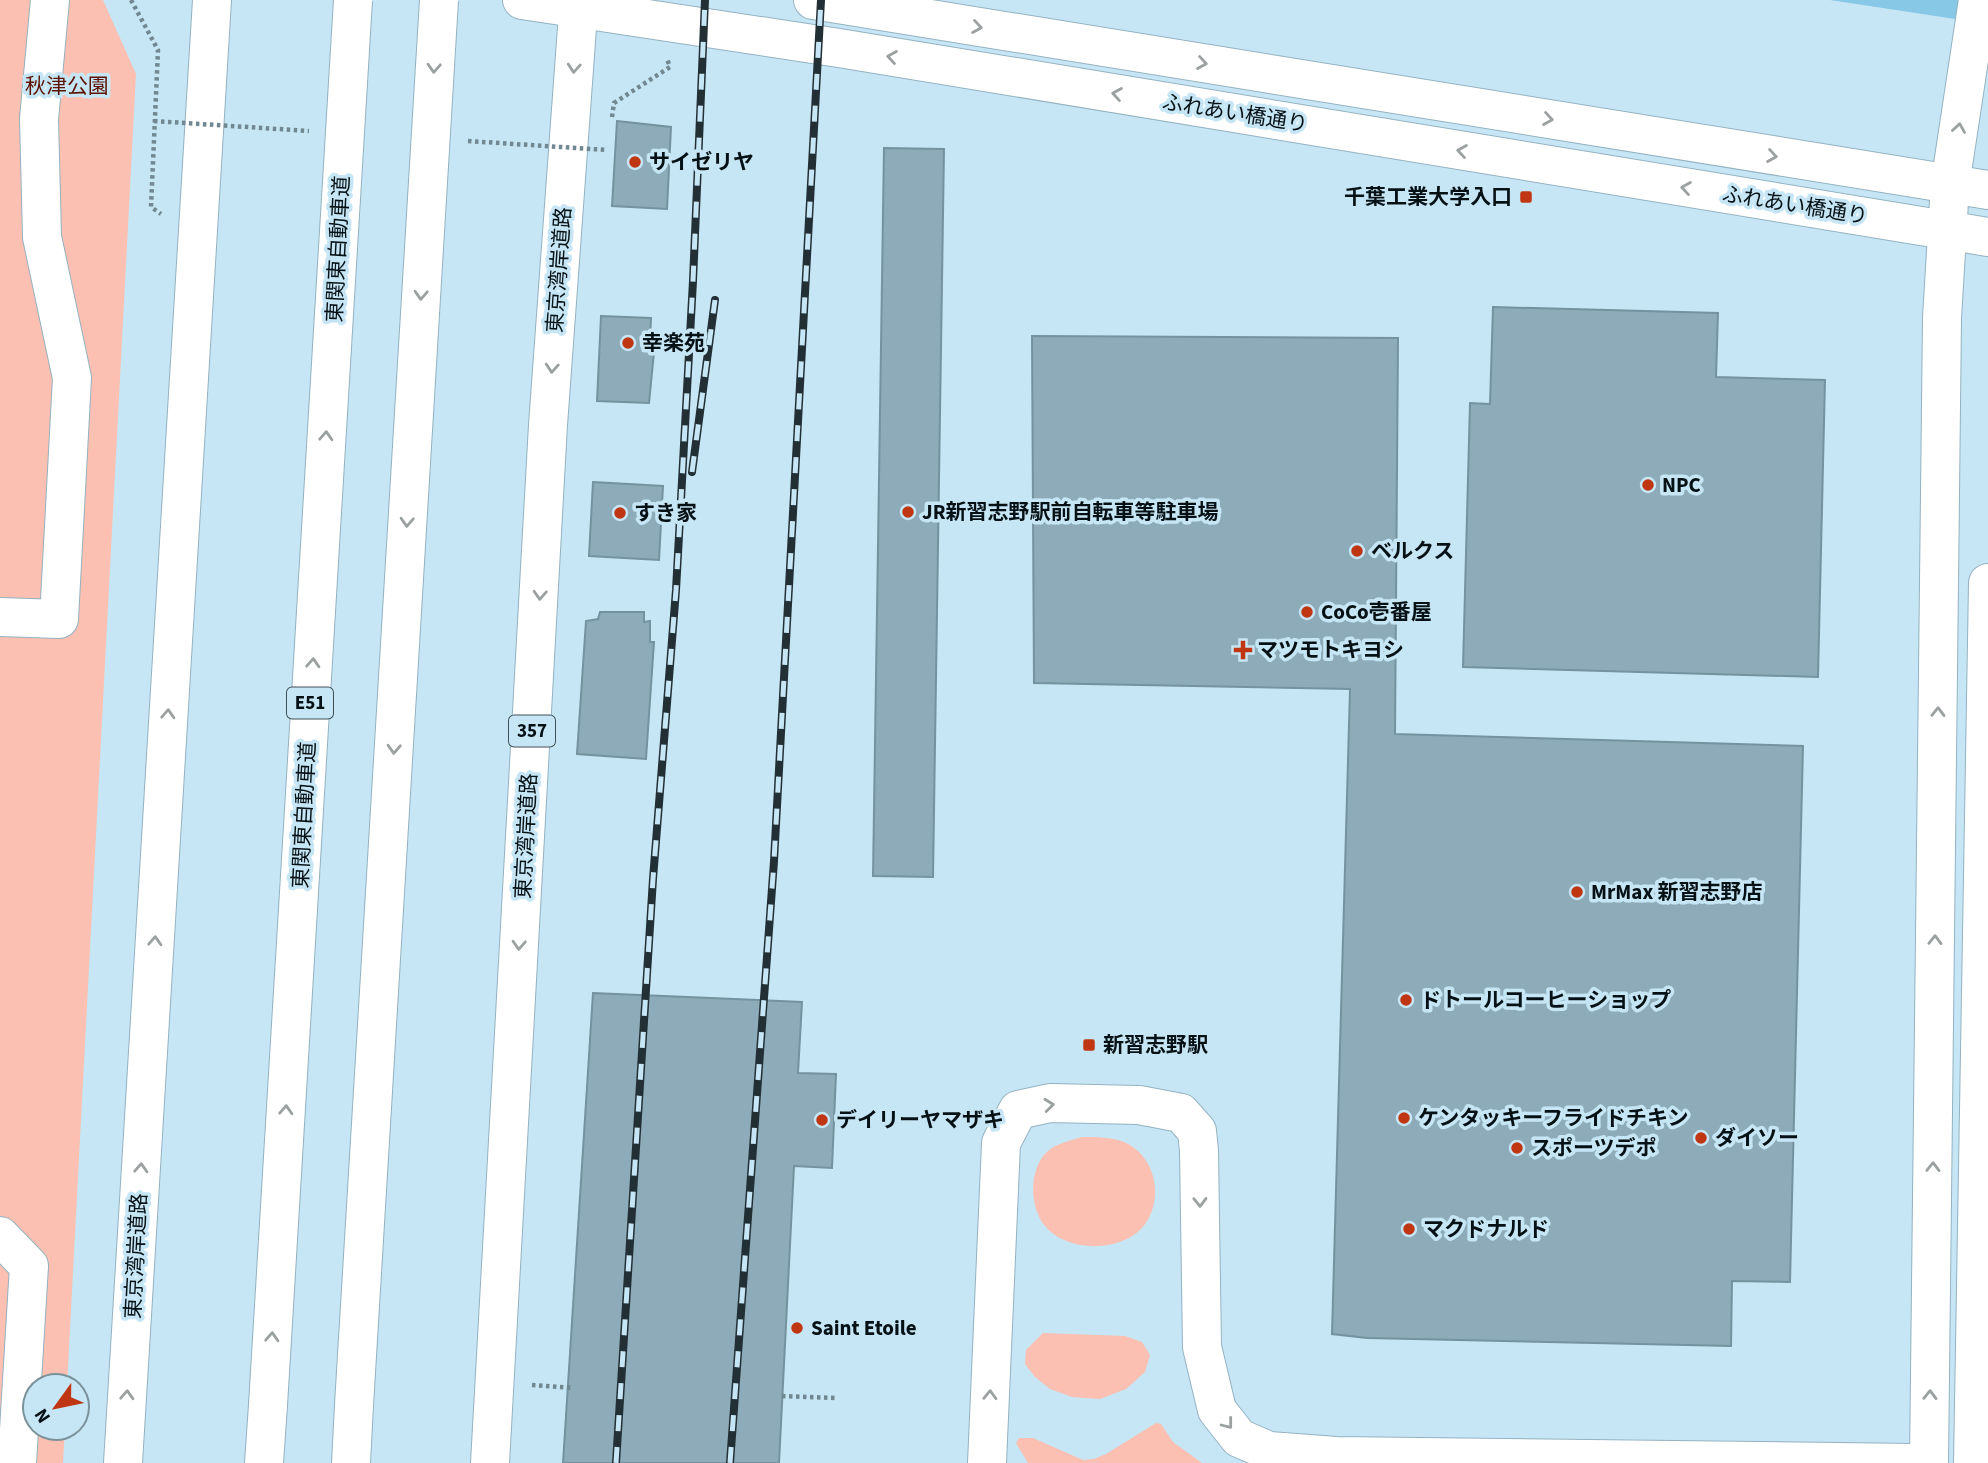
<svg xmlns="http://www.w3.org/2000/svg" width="1988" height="1463" font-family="'Source Sans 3','Noto Sans JP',sans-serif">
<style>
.green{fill:#fbc0b1}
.water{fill:#86c8e5}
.building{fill:#8dabb8;stroke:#74929f;stroke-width:2}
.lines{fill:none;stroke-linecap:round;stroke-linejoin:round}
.minor-casing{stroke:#94b2c0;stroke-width:40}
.highway-casing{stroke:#94b2c0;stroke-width:40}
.path{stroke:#718892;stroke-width:4.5;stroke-dasharray:3.5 3.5;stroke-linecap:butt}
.minor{stroke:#fff;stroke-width:38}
.highway{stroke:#fff;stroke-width:38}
.rail-casing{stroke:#223036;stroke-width:8}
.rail{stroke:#c7e6f5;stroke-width:5;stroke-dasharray:16;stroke-linecap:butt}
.highway-bridge-casing{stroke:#94b2c0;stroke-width:40;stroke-linecap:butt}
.path-bridge{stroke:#718892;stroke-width:4.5;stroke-dasharray:3.5 3.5;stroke-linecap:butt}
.highway-bridge{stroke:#fff;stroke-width:38}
.oneway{stroke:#9ba0a1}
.poi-dot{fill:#c03612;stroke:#c7e6f5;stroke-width:2.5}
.labels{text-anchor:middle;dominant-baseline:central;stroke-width:7;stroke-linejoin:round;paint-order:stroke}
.shield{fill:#c7e6f5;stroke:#405158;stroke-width:2}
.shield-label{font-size:19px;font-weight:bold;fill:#061115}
.park-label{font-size:21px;fill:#5d1302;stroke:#c7e6f5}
.street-label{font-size:21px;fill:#061115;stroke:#c7e6f5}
.poi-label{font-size:21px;font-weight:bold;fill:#061115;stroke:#c7e6f5;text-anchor:start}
</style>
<rect width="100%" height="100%" fill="#c7e6f5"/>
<g class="green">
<path d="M0,0H103L136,74L67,1386H35V1428H65L63,1463H0Z"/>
<path d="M1082,1137C1096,1137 1111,1137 1124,1142C1157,1156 1165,1202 1142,1228C1119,1253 1066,1252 1045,1226C1030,1208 1029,1173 1044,1155C1053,1144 1069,1141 1082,1137Z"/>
<path d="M1043,1333L1125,1336L1142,1342L1150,1355L1145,1372L1126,1389L1100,1399L1072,1397L1050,1389L1035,1377L1025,1364L1026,1350Z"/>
<path d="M1156,1423L1161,1424L1173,1442L1202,1463H1028L1016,1443L1019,1438H1033L1083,1460L1094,1459L1106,1454Z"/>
</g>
<path class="water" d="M1830,0H1988V24Z"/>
<g class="building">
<path d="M617,121L671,127L667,209L612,206Z"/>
<path d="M884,148L944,149L933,877L873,876Z"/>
<path d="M1493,307L1718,313L1716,377L1825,380L1818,677L1463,667L1470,403L1490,404Z"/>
<path d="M601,316L651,318L650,342H655L649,403L597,401Z"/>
<path d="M1032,336L1398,338L1395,734L1803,746L1790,1282L1732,1281L1731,1346L1367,1338L1332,1334L1350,689L1034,683Z"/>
<path d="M593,482L663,486L659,560L589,556Z"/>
<path d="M600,612H644V622L650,621V642H654L646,759L577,754L586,621L598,619Z"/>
<path d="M593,993L802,1002L798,1073L836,1074L832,1168L794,1166L779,1463H563Z"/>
</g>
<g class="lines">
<g class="minor-casing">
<g id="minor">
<path d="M522,0L839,48L1988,237"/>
<path d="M813,0L1988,190"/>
<path d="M0,617L59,619L72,378L42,237L39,119L50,0"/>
<path d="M0,1236L29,1266L17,1463"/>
<path d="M987,1463L1001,1143L1018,1110L1050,1103L1139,1105L1181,1113L1197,1131L1199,1151L1202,1347L1217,1410L1239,1438L1269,1451L1336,1456L1916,1463"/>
<path d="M1929,1463L1942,318L1950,185L1978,0"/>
<path d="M1973,1463L1988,583"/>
</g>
</g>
<g class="highway-casing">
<g id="highway">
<path d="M123,1463L212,0"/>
<path d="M264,1463L268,1405"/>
<path d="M351,1463L354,1405"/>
<path d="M490,1463L548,425L579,0"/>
</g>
</g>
<g class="path">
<path d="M131,0L158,50L151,207L161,214"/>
<path d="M612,117L614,103L670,67L667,59"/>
<path d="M532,1385L573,1388"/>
<path d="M782,1396L836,1398"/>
</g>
<use href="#minor" class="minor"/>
<use href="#highway" class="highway"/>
<g class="rail-casing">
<g id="rail">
<path d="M692,472L715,300"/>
<path d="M616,1463L653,879L676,590L693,281L705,0"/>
<path d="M730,1463L774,861L821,0"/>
</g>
</g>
<use href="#rail" class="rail"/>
<g class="highway-bridge-casing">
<g id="highway-bridge">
<path d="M268,1405L353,0"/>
<path d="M354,1405L439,0"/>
</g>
</g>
<g class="path-bridge">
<path d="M154,121L309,131"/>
<path d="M468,141L607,150"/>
</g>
<use href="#highway-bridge" class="highway-bridge"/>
</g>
<defs><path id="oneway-chevron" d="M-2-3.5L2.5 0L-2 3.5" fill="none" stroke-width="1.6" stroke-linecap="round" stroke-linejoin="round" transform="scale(1.75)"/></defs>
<g class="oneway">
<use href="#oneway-chevron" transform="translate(977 27) rotate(9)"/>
<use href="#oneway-chevron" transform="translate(892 57) rotate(-171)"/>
<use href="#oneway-chevron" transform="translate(1202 63) rotate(9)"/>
<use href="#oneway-chevron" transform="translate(434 68) rotate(93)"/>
<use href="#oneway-chevron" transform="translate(574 68) rotate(94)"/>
<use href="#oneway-chevron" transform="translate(1117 94) rotate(-171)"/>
<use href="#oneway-chevron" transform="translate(1548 119) rotate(9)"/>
<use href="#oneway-chevron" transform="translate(1959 128) rotate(-81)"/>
<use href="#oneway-chevron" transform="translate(1462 151) rotate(-171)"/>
<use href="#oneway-chevron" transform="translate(1772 156) rotate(9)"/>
<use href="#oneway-chevron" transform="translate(1686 188) rotate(-171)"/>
<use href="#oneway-chevron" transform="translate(421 295) rotate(93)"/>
<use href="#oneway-chevron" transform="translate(552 368) rotate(94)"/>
<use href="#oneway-chevron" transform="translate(326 436) rotate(-87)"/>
<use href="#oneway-chevron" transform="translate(407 522) rotate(93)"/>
<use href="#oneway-chevron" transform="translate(540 595) rotate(93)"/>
<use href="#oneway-chevron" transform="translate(313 663) rotate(-87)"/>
<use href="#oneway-chevron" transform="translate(1938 712) rotate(-89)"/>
<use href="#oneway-chevron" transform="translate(168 714) rotate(-87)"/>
<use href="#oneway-chevron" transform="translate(394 749) rotate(93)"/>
<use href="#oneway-chevron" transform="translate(1935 940) rotate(-89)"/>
<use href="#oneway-chevron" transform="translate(155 941) rotate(-87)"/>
<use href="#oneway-chevron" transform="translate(519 945) rotate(93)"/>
<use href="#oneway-chevron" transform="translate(1049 1105) rotate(-6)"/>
<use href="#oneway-chevron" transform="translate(286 1110) rotate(-87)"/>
<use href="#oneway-chevron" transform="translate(1933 1167) rotate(-89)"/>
<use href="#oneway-chevron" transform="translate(141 1168) rotate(-87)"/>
<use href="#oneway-chevron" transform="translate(1200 1202) rotate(89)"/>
<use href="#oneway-chevron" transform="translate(272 1337) rotate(-87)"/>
<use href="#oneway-chevron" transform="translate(127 1395) rotate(-87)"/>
<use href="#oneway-chevron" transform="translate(990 1395) rotate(-88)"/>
<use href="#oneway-chevron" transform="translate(1930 1395) rotate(-89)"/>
<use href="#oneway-chevron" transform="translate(1228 1424) rotate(52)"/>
</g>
<g class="poi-dot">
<circle cx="635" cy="162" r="7"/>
<rect x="1519" y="190" width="14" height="14" rx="3.5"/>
<circle cx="628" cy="343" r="7"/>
<circle cx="1648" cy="485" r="7"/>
<circle cx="908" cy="512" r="7"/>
<circle cx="620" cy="513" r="7"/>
<circle cx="1357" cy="551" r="7"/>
<circle cx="1307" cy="612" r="7"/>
<path d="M1239.5 639.5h7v7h7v7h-7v7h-7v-7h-7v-7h7z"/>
<circle cx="1577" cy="892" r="7"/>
<circle cx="1406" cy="1000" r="7"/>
<rect x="1082" y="1038" width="14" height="14" rx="3.5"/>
<circle cx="1404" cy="1118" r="7"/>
<circle cx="822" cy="1120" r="7"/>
<circle cx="1701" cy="1138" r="7"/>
<circle cx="1517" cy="1148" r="7"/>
<circle cx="1409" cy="1229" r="7"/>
<circle cx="797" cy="1328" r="7"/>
</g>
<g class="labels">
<g class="shield">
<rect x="287" y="687.5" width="46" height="31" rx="5"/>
<rect x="509" y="715.5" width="46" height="31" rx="5"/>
</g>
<g class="shield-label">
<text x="310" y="703">E51</text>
<text x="532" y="731">357</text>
</g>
<g class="park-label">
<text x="67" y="86">秋津公園</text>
</g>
<g class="street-label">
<text transform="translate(1235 113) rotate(9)">ふれあい橋通り</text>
<text transform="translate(1795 205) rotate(9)">ふれあい橋通り</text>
<text transform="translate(338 249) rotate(-87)">東関東自動車道</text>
<text transform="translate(559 270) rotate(-86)">東京湾岸道路</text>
<text transform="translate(304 815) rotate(-87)">東関東自動車道</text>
<text transform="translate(526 836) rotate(-87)">東京湾岸道路</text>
<text transform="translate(136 1256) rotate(-87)">東京湾岸道路</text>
</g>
<g class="poi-label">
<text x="649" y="162">サイゼリヤ</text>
<text x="1512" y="197" text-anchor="end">千葉工業大学入口</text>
<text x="642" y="343">幸楽苑</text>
<text x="1662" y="485">NPC</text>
<text x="922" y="512">JR新習志野駅前自転車等駐車場</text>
<text x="634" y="513">すき家</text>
<text x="1371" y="551">ベルクス</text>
<text x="1321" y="612">CoCo壱番屋</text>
<text x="1257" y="650">マツモトキヨシ</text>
<text x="1591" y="892">MrMax 新習志野店</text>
<text x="1420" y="1000">ドトールコーヒーショップ</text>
<text x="1103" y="1045">新習志野駅</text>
<text x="1418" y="1118">ケンタッキーフライドチキン</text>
<text x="836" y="1120">デイリーヤマザキ</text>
<text x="1715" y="1138">ダイソー</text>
<text x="1531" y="1148">スポーツデポ</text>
<text x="1423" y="1229">マクドナルド</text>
<text x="811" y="1328">Saint Etoile</text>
</g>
</g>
<g transform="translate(56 1407) rotate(237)"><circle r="33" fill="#c7e6f5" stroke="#7a919b" stroke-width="2"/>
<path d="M0-5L12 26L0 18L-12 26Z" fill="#c03612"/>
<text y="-10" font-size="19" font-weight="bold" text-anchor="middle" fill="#061115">N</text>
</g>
</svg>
